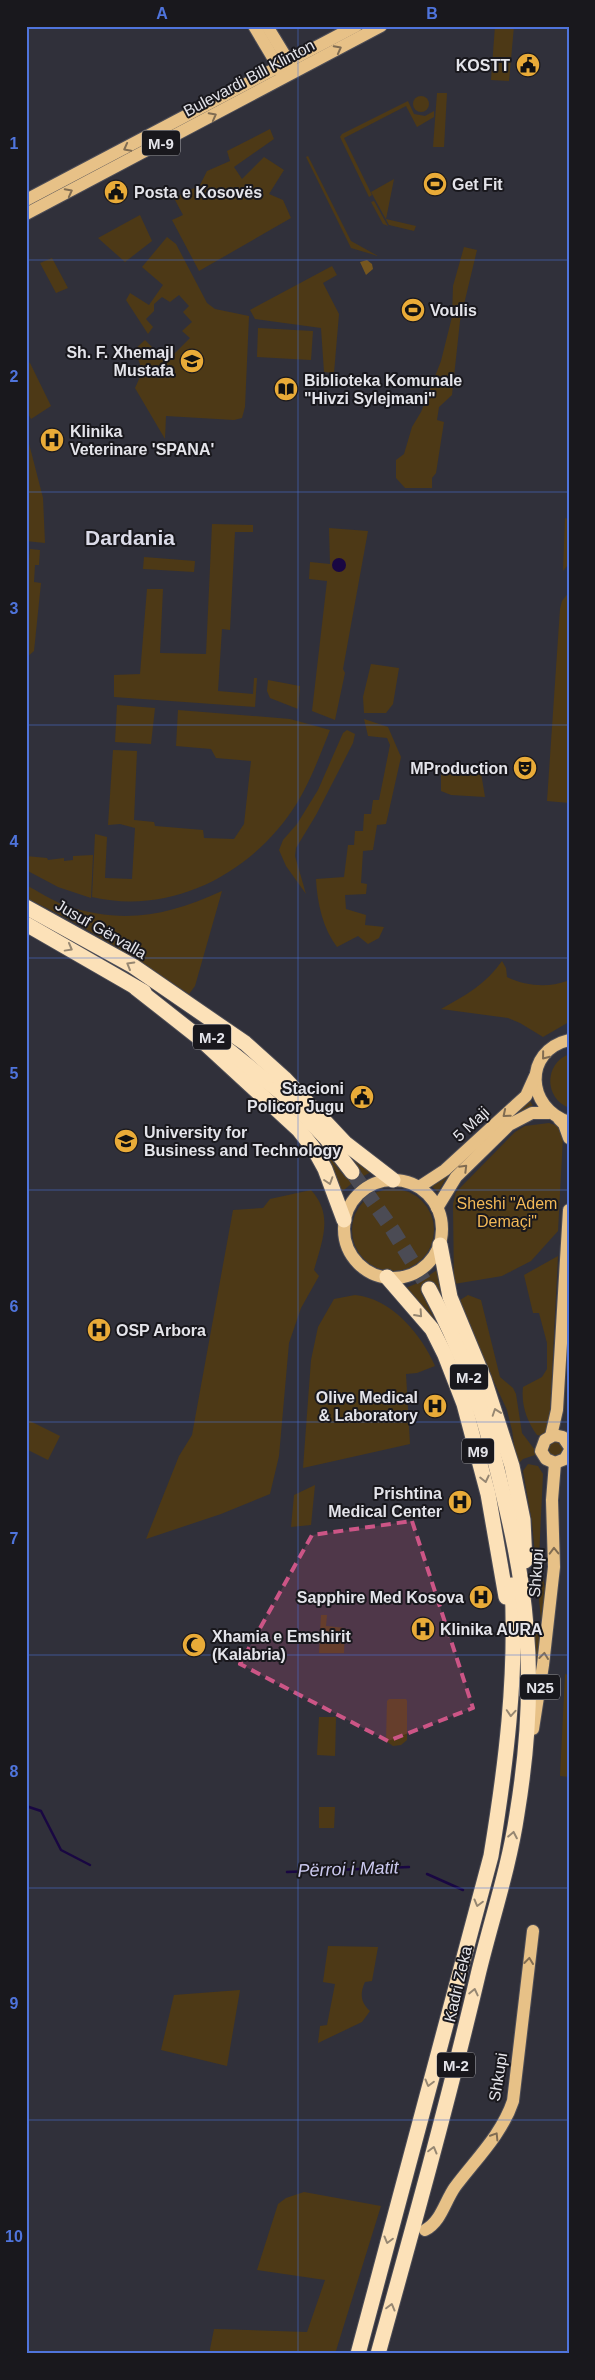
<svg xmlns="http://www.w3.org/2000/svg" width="595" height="2380" font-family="Arial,sans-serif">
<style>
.green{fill:#4d3916}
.forest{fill:#75561f}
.water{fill:#190742}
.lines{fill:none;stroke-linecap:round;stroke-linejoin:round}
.stream{stroke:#190742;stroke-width:2.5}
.highway-tunnel{stroke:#4b4b54;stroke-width:15;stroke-dasharray:15 8;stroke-linecap:butt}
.major-casing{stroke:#4d4d56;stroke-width:14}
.highway-casing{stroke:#4d4d56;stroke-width:17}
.major{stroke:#e7c187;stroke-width:12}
.highway{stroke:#fce1b8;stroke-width:15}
.oneway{stroke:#806c52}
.oneway2{stroke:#968772}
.marked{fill:#cc5586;fill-opacity:0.2;stroke:#cc5586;stroke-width:4;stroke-dasharray:10 6;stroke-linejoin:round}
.grid{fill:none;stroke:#4f74dc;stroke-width:1;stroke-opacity:0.55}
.labels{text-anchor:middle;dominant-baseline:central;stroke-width:4;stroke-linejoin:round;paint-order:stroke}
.shield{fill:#19181d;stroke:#a7a7ac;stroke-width:1}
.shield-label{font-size:15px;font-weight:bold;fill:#e4e4ea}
.poi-label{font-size:16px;font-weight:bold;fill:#e4e4ea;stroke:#19181d;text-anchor:start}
.street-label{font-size:16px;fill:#e4e4ea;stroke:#19181d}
.park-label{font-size:16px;fill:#f3b957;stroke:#19181d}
.water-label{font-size:18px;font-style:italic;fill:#cbc9ef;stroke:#19181d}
.district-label{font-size:21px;font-weight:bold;fill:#dbdbe8;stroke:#19181d}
.neatline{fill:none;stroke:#4f74dc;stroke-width:2}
.grid-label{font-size:16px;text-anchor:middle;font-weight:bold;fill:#4f74dc}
</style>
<rect width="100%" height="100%" fill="#30303a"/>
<g class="green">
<path d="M495,26H514L509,81L491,80Z"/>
<path d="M437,93H447L444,147H433Z"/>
<circle cx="421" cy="104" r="8"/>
<path d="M408,101L414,114L425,116L434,111V117L417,127L406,106L344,138L372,195L369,197L340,137L342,134Z"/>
<path d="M270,129L274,139L234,167L242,179L264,157L284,170L269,194L283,200L291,218L199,271L172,220L183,215L174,198L200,185L207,171L230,161L227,151Z"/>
<path d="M308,156L351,241L378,256L351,248L306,157Z"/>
<path d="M394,179L386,219L416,226L414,231L389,225L371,192Z"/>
<path d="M374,201L388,226L383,224L371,202Z"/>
<path d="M140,215L152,241L125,262L98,238Z"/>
<path d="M167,237L176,244L207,303L215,309L249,316L245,407L242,418L234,420L166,416L165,439L135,388C144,369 142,368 134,350L145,340L157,352L175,353L190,338L182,331L192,322L183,312L189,306L179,295L170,302L162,297L154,304V311L146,319L153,327L148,334L126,300L130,293L149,305L163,285L142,267Z"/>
<path d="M464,247L477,250L460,321L452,395L439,407L437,420L444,422L436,473L432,478V488H405L396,478V460L404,454L412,427L421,412L441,361L452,317L453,286Z"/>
<path d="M52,258L68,288L56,293L40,263Z"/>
<path d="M332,266L337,275L323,283L339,314L334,373L324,372L321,328L255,319L250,310Z"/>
<path d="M258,328L313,331L311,360L257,357Z"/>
<path d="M26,361L30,363L51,406L31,419L26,410Z"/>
<path d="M26,432L43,498L45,543L26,541Z"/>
<path d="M565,518L569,519V564L563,571Z"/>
<path d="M212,524L253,525V532H235L230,630L222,629L218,691L253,694L254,678H257L255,707L114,697V675L140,674L147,589H163L160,653L206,654Z"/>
<path d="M329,528L368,531L343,669L345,673L335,720L312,711L327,581L309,579L310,562L330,564Z"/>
<path d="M30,549L40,550L39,565H35L34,582L41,583L34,651L26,658V586Z"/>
<path d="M144,557L195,561L194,572L143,569Z"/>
<path d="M569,592V803L547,801L560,609L562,601Z"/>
<path d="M371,664L399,668L393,704L386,713H364L363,697Z"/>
<path d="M268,680L300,686L298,709L270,698L267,691Z"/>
<path d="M117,705L155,708L151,744L115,742Z"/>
<path d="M178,710L290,719L330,730C320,755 311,780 297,803C254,872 173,916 92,897L95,834L107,837L105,878L132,879L135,828L120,824L108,825L113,750L137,751L134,820L154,822L155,826L203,830L204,838L234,839L244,824L251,761L216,758L211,749L176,746Z"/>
<path d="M364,719L388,727L401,757L386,824L377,825L373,850L363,851L361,883L367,884L366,894L345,895L346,909L366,915L365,925L384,927L379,938L368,944L358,936L337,947C323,929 317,902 316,879L344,877L348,845H354L355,831H363L364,814H371L373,800H379L390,745L387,738L368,736Z"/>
<path d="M347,730L355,734L353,743L316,815L296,848L295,856L306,894L286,866L279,850L283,840L297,824L318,790L343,733Z"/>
<path d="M441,766H452V773H481L485,797L451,795L441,791Z"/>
<path d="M93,855L91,898L58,887L26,870V856L47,858L48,860L64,858V861L73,860V856Z"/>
<path d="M26,885C38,891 51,900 64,905C123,925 167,916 222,891L195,986L189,994C136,959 84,925 26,898Z"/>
<path d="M502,961L506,968L507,977C525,986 548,988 567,981L569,983V1022L543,1037L520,1023L508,1018L441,1009C465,996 487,983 502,961Z"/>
<path d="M569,1054V1108C544,1098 544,1064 569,1054Z"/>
<path d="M529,1099L534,1108L504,1123L445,1180L438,1192L430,1185Z"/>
<path d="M549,1123L558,1126L563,1137L558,1231L531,1261L502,1276L454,1284L453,1204L456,1192L515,1132L525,1126Z"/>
<path d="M332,1137L375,1170L356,1180L339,1194L320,1145L345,1177L356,1169Z"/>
<circle cx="393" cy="1230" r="41"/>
<path d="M311,1190C334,1215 322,1241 314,1270L319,1276L301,1308L289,1343L279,1456L270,1494L221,1514L146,1539L179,1456L192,1435L233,1210L263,1208L270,1199Z"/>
<path d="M558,1256L549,1432L543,1436L537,1435C527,1421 521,1405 523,1387L542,1377L547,1369V1343L539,1313H533L524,1275Z"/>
<path d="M440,1268L459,1337L435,1285L421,1292L437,1324L400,1289C417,1286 426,1277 440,1268Z"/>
<path d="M355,1295C391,1298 422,1335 435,1366L417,1373L406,1374L410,1444L303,1468L311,1360L318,1327L334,1299Z"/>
<path d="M468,1295L481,1300L500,1377L513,1388L516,1394L522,1433L538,1454L523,1459L517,1465L512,1430L507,1410L457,1302Z"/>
<path d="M26,1419L60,1436L48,1460L26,1449Z"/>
<circle cx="555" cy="1449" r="8"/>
<path d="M528,1464L538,1466L543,1474L539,1558L547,1598L533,1700L535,1632L542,1631L532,1522L523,1471Z"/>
<path d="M315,1485L311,1525L291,1527L294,1495Z"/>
<path d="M321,1615H327L326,1626L345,1628L344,1653H319Z"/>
<path d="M565,1674L569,1675V1777L560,1776Z"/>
<path d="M389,1699H406L407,1701V1740L401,1745L393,1746L386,1741L387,1701Z"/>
<path d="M319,1717H336L335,1756L317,1755Z"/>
<path d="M319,1807H335L334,1828H319Z"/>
<path d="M328,1946L378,1947L372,1981L365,1982C360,1993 360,2002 370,2011L362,2022L318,2043L320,2026L327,2025L335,1984L323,1982Z"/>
<path d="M240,1990L227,2066L161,2050L174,1995Z"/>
<path d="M304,2192L381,2206L335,2354H209L214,2329L307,2332L325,2280L257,2270L278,2204L286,2198Z"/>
</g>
<path class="forest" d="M367,260L372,264L373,269L366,275L360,262Z"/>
<circle class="water" cx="339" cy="565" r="7"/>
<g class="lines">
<g class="stream">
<path d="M26,1806L41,1811L61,1850L90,1865"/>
<path d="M287,1872L409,1867"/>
<path d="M427,1874L463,1890"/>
</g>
<path class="highway-tunnel" d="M352,1172L392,1229L429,1289"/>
<g class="major-casing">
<g id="major">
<path d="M254,26L282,73"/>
<path d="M267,26L292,67"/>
<path d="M26,200L356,26"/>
<path d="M26,214L381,26"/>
<path d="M569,1040C523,1051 526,1108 569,1122"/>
<path d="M559,1119L564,1124L569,1138"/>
<circle cx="393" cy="1229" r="49"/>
<path d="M419,1187L445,1170L516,1105L526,1096L535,1076"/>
<path d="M437,1208L456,1177L509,1125L532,1113H549"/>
<path d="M551,1436L557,1410L569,1210"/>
<path d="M569,1446L563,1437L554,1435L545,1440L541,1451L546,1459L555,1463L565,1459L569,1452"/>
<path d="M533,1729L543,1665L554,1567L552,1500L555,1463"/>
<path d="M425,2230C441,2222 445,2201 455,2187C476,2159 502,2134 513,2101L533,1931"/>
</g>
</g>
<g class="highway-casing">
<g id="highway">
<path d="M26,907L133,966L245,1043L284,1078L345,1143L393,1180"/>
<path d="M26,924L144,992"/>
<path d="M136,988L197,1036L299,1130L314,1149L325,1169L344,1220"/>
<path d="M217,1041L284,1095"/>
<path d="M278,1088L326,1138L352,1172"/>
<path d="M440,1245L450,1297L484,1379L512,1466L523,1520L525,1561"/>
<path d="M387,1277L432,1329L445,1355L464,1404L488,1494L506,1597"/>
<path d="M358,2354L491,1856C506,1765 517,1677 512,1585"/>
<path d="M378,2354C413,2228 448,2102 478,1975C491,1921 509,1868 517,1814C527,1753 532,1688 526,1626C522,1573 510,1521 497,1469C482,1406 460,1346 429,1289"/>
</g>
</g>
<use href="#major" class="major"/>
<use href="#highway" class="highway"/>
</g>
<defs><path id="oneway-chevron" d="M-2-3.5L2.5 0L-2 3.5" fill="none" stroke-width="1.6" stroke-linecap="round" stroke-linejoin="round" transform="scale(1.25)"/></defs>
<g class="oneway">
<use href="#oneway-chevron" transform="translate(338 49) rotate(-28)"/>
<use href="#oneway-chevron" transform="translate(213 116) rotate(-28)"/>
<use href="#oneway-chevron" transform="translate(127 148) rotate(152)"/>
<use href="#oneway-chevron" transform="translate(69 192) rotate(-28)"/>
<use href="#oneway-chevron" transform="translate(545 1056) rotate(129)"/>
<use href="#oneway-chevron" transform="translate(506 1114) rotate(140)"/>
<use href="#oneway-chevron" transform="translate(464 1168) rotate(-45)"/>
<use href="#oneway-chevron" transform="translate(554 1551) rotate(-91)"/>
<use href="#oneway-chevron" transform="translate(544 1656) rotate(-83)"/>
<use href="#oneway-chevron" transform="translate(529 1961) rotate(-83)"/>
<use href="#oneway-chevron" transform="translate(495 2136) rotate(-58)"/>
</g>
<g class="oneway2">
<use href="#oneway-chevron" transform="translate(69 948) rotate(29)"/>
<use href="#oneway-chevron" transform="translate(130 965) rotate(-150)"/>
<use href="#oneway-chevron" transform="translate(329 1181) rotate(72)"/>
<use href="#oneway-chevron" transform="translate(419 1314) rotate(48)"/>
<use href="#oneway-chevron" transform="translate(496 1412) rotate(-109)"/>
<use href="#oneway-chevron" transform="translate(485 1479) rotate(77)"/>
<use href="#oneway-chevron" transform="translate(511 1713) rotate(94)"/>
<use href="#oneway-chevron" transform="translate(513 1835) rotate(-79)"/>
<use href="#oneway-chevron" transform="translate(478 1903) rotate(105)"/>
<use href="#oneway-chevron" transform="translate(474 1992) rotate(-77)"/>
<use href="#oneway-chevron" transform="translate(429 2083) rotate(105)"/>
<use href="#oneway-chevron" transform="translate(433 2150) rotate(-75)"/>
<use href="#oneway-chevron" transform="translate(388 2240) rotate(105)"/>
<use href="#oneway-chevron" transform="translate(391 2307) rotate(-75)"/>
</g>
<path class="marked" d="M412,1521L473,1708L388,1741L240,1664L312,1535Z"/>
<path class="grid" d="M298,26V2354M26,260H569M26,492H569M26,725H569M26,958H569M26,1190H569M26,1422H569M26,1655H569M26,1888H569M26,2120H569"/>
<defs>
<g id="civic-disc" transform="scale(1.25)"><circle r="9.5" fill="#e9ab38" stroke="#19181d"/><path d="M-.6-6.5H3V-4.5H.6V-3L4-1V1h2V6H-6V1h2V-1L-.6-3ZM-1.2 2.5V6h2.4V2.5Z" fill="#111"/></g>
<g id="stadium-disc" transform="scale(1.25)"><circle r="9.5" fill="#e9ab38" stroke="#19181d"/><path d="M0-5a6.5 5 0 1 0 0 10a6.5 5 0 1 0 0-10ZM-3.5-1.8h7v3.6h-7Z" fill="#111"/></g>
<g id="school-disc" transform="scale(1.25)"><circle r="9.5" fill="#e9ab38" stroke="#19181d"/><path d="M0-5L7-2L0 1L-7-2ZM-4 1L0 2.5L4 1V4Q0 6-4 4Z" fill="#111"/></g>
<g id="library-disc" transform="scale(1.25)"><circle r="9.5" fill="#e9ab38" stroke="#19181d"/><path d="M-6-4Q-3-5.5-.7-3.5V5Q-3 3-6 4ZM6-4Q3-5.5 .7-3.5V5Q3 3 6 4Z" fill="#111"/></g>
<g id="hospital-disc" transform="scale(1.25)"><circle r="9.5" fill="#e9ab38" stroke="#19181d"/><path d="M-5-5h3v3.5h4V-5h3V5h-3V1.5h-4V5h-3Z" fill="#111"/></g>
<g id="theatre-disc" transform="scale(1.25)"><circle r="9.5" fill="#e9ab38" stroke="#19181d"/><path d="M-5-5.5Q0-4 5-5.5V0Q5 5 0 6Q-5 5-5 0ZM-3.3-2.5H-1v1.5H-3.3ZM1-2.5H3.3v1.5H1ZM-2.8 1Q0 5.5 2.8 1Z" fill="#111"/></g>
<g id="university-disc" transform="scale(1.25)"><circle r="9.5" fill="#e9ab38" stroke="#19181d"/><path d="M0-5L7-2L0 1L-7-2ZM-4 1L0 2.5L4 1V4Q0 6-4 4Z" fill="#111"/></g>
<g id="mosque-disc" transform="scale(1.25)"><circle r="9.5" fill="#e9ab38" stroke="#19181d"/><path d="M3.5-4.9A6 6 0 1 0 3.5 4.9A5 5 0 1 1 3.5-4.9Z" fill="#111"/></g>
</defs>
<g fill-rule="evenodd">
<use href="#civic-disc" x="528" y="65"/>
<use href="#stadium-disc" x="435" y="184"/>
<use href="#civic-disc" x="116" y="192"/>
<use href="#stadium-disc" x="413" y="310"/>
<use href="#school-disc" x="192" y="361"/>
<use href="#library-disc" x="286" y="389"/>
<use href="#hospital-disc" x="52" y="440"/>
<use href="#theatre-disc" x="525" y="768"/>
<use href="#civic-disc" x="362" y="1097"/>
<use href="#university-disc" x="126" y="1141"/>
<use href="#hospital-disc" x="99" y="1330"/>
<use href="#hospital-disc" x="435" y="1406"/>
<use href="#hospital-disc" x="460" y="1502"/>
<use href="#hospital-disc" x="481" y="1597"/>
<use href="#hospital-disc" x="423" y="1629"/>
<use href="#mosque-disc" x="194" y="1645"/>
</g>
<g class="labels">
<g class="shield">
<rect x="142" y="130.5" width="38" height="25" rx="4"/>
<rect x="193" y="1024.5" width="38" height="25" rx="4"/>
<rect x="450" y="1364.5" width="38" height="25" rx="4"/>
<rect x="462" y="1438.5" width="32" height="25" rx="4"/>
<rect x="520" y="1674.5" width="40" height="25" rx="4"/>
<rect x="437" y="2052.5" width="38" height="25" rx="4"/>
</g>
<g class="shield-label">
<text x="161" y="143">M-9</text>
<text x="212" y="1037">M-2</text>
<text x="469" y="1377">M-2</text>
<text x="478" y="1451">M9</text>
<text x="540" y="1687">N25</text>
<text x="456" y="2065">M-2</text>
</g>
<g class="poi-label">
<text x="510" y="65" text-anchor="end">KOSTT</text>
<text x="452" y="184">Get Fit</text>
<text x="134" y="192">Posta e Kosovës</text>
<text x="430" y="310">Voulis</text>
<text x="174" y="352" text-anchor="end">Sh. F. Xhemajl<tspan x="174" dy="18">Mustafa</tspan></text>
<text x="304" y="380">Biblioteka Komunale<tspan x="304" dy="18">"Hivzi Sylejmani"</tspan></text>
<text x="70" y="431">Klinika<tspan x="70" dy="18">Veterinare 'SPANA'</tspan></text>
<text x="508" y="768" text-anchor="end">MProduction</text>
<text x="344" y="1088" text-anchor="end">Stacioni<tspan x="344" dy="18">Policor Jugu</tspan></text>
<text x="144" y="1132">University for<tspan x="144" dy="18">Business and Technology</tspan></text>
<text x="116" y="1330">OSP Arbora</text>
<text x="418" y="1397" text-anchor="end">Olive Medical<tspan x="418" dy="18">&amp; Laboratory</tspan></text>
<text x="442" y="1493" text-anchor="end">Prishtina<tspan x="442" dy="18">Medical Center</tspan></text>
<text x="464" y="1597" text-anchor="end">Sapphire Med Kosova</text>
<text x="440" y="1629">Klinika AURA</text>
<text x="212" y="1636">Xhamia e Emshirit<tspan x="212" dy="18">(Kalabria)</tspan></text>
</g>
<g class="street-label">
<text transform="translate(249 78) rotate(-28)">Bulevardi Bill Klinton</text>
<text transform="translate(101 929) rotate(30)">Jusuf Gërvalla</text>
<text transform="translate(471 1124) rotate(-43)">5 Maji</text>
<text transform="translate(536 1573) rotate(-86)">Shkupi</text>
<text transform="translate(458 1984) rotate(-77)">Kadri Zeka</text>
<text transform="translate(498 2077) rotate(-81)">Shkupi</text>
</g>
<g class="park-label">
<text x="507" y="1203">Sheshi "Adem<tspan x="507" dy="18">Demaçi"</tspan></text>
</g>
<g class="water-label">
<text transform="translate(348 1869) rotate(-2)">Përroi i Matit</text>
</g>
<g class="district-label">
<text x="130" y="537">Dardania</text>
</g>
</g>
<rect width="595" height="2380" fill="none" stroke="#19181d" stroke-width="55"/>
<rect x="28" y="28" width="540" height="2324" class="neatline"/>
<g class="grid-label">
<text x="162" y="19">A</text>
<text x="432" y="19">B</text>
<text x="14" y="149">1</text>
<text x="14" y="382">2</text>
<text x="14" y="614">3</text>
<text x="14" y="847">4</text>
<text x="14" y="1079">5</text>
<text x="14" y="1312">6</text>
<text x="14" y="1544">7</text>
<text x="14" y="1777">8</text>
<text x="14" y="2009">9</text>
<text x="14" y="2242">10</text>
</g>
</svg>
